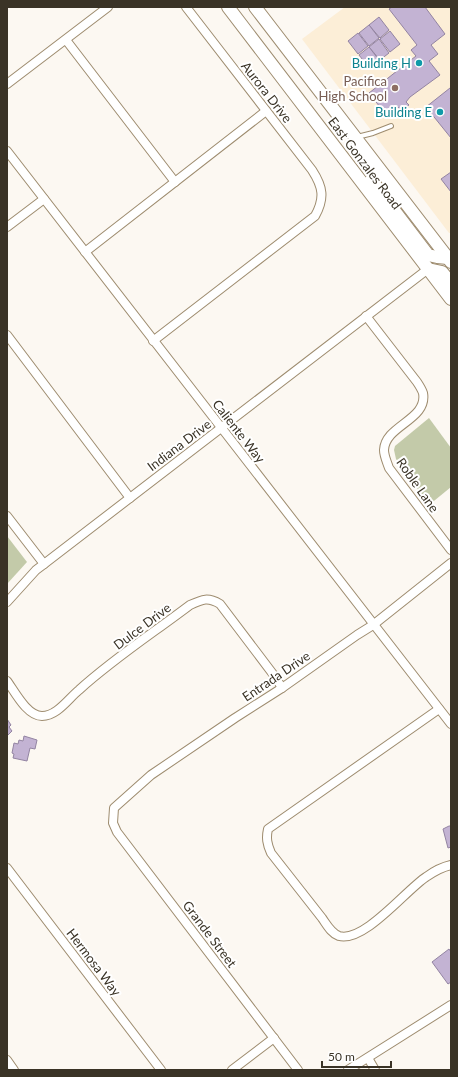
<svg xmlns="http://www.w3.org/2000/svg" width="458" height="1077" font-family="Lato,sans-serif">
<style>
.built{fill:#fceed7}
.green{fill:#c3caa9}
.building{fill:#c3b3d3;stroke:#9384a2}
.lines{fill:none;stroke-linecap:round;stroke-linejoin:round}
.lane-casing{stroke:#9e8c6f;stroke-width:6}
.street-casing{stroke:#9e8c6f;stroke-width:10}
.secondary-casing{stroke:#9e8c6f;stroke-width:14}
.lane{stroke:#fff;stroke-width:4}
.street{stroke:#fff;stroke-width:8}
.secondary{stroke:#fff;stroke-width:12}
.culture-dot{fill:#0f9aa8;stroke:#fff;stroke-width:1.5}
.education-dot{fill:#8d6e63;stroke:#fff;stroke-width:1.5}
.labels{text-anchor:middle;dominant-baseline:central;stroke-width:4;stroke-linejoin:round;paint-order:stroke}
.culture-label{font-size:13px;fill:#0d838f;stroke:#fff;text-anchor:end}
.education-label{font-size:13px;fill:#785e54;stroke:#fff;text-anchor:end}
.street-label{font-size:13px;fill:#3a3326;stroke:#fff}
</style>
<rect width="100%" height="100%" fill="#fcf8f2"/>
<path class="built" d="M345,7H451V233H449L302,39Z"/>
<g class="green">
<path d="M429,418L451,448V487L429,505L396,459L394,450L395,446Z"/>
<path d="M7,536L27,562L7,584Z"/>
</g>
<g class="building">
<path d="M392,7H425L445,34L431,45L438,54L429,61L440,75L410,97L406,102L409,105L401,111L398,107L387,116L369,93L416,56L411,50L417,45L389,9Z"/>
<path d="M379,17L389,30L380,38L369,25Z"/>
<path d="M369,25L379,38L369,46L359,33Z"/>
<path d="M390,31L400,44L390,52L380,39Z"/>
<path d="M358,33L368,46L358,54L348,41Z"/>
<path d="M379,39L389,53L380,60L369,47Z"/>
<path d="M369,47L379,60L369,68L359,55Z"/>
<path d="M450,88L451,89V139V138L426,107Z"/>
<path d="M451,172V192L441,179Z"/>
<path d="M7,719L11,725L9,727L12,731L7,736Z"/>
<path d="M24,736L37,740L35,749L30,748L27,761L13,758L14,754L12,753L14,743L18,744L19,740L23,741Z"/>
<path d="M449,826H451V847L448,848L443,829Z"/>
<path d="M449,949L451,952V982L448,984L432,962Z"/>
</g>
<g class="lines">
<g class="lane-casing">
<path id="lane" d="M357,137L373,133L391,126"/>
</g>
<g class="street-casing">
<g id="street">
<path d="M66,40L175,182"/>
<path d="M7,84L108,7"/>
<path d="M7,151L451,724"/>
<path d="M7,227L44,199"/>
<path d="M85,252L266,111"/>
<path d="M366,316L417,382C419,385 422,390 423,393C428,420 385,425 384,450C384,456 387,462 389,468L451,550"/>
<path d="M7,335L130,498"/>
<path d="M153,341L315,216C325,198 323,187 312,170L186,7"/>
<path d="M7,516L44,564"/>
<path d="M7,602L36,570L44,564L428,269"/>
<path d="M7,681C15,692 27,716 42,716C57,716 68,699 79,690C113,659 153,633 190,605C203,599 208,597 220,604L276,678L282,688"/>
<path d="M439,709L268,829C266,838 267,844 271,853L322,918C327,925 331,933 339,936C364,943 406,890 426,877C433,872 442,867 451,865"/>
<path d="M7,868L161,1070"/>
<path d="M368,1058L375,1070"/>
<path d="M7,1060L14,1070"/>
<path d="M232,1070L274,1038"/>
<path d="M298,1070L117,832L113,823L114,808L151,775L235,718L282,688L357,635L373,625L451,563"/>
<path d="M348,1070L451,1005"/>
</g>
</g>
<g class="secondary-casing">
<g id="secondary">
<path d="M228,7L451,299"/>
<path d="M255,7L451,262"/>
<path d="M371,180L428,255L437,257L448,258"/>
<path d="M428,269L442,272L451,283"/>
</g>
</g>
<use href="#lane" class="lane"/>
<use href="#street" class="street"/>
<use href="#secondary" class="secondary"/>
</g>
<g class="culture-dot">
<circle cx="419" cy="63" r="4"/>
<circle cx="440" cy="112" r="4"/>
</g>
<circle class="education-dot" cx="395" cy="88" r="4"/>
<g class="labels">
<g class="culture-label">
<text x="411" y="63">Building H</text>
<text x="432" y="112">Building E</text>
</g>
<g class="education-label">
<text x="387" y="81">Pacifica<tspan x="387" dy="15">High School</tspan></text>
</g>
<g class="street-label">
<text transform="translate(267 92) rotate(52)">Aurora Drive</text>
<text transform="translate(365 163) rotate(53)">East Gonzales Road</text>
<text transform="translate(239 431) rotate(52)">Caliente Way</text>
<text transform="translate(179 445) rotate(-37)">Indiana Drive</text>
<text transform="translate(418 485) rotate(55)">Roble Lane</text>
<text transform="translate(142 626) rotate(-37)">Dulce Drive</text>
<text transform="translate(276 676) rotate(-34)">Entrada Drive</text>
<text transform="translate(210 934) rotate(53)">Grande Street</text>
<text transform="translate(94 962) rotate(53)">Hermosa Way</text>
</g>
</g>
<rect width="458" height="1077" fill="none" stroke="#3a3326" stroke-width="16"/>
<path d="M322 1061v6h69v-6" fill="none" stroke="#3a3326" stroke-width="2"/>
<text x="328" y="1061" font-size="12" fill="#3a3326" stroke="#ffffff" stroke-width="3" paint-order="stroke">50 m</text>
</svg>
